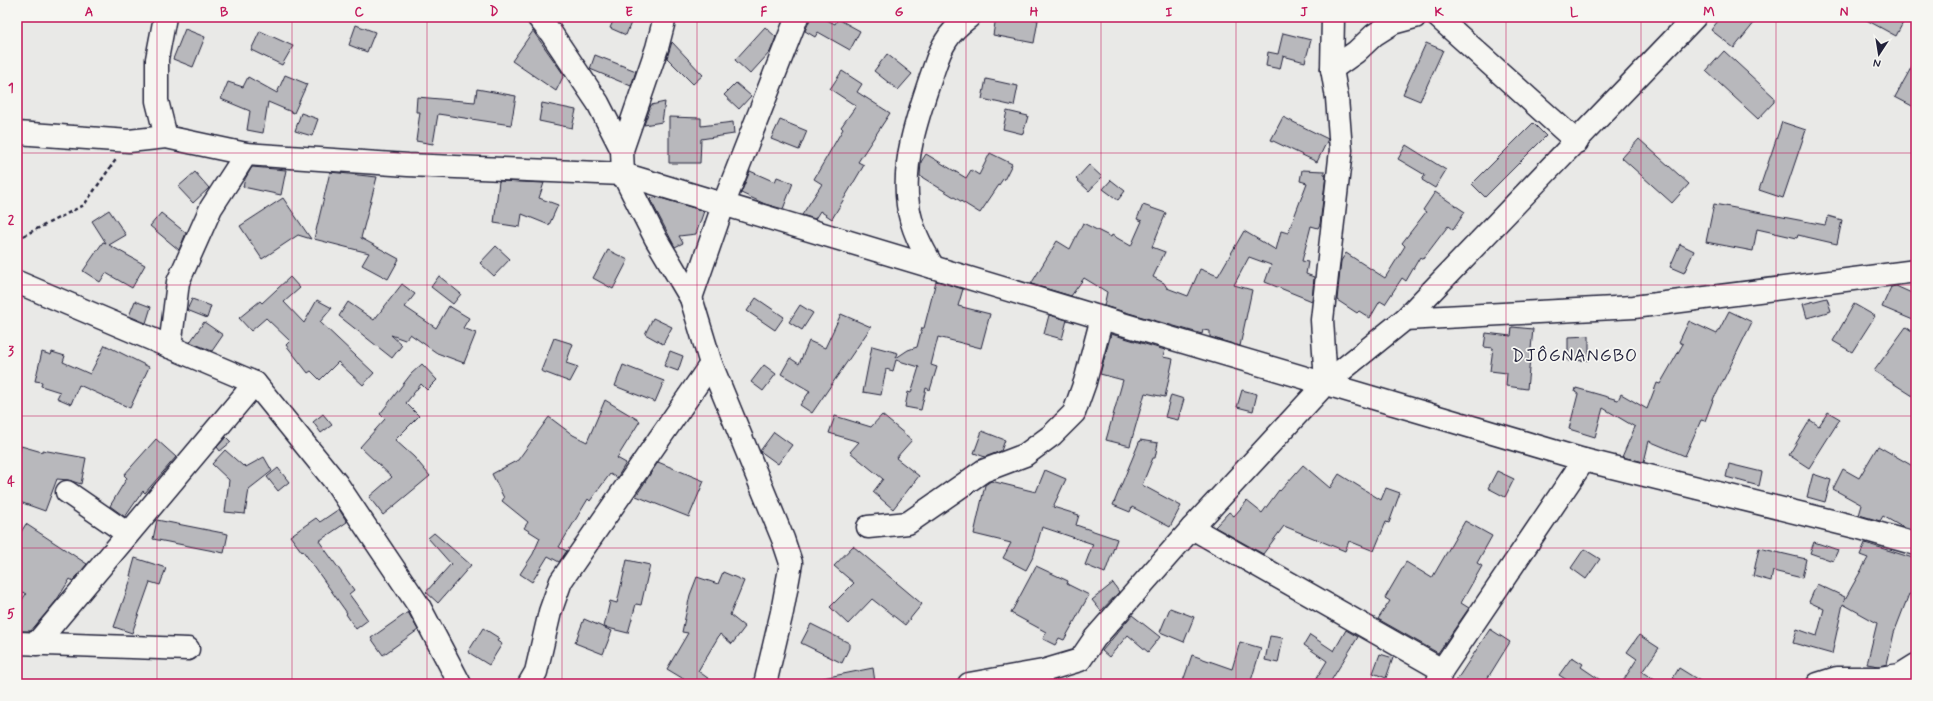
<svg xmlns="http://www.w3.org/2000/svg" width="1933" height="701" font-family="Mynerve,sans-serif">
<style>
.building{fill:#b8b8bc;stroke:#22223b}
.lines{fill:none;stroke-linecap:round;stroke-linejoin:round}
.minor-casing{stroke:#22223b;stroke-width:25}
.path{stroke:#22223b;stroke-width:2.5;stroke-dasharray:4 3;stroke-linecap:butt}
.minor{stroke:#f6f6f2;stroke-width:22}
.grid{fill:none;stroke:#c2185b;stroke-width:1;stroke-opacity:0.55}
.labels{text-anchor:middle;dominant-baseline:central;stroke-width:3.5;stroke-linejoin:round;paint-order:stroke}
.quarter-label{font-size:18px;letter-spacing:1px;fill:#22223b;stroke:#f6f6f2}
.neatline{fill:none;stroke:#c2185b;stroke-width:1.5}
.grid-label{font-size:13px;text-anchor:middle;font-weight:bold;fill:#c2185b}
</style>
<rect width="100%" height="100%" fill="#e9e9e7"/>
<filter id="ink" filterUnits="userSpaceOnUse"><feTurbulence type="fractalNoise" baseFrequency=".025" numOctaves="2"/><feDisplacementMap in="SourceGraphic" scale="8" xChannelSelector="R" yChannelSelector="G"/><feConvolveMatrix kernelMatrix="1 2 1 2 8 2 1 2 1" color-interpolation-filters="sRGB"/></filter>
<g filter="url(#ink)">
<g class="building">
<path d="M615,17H625L632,20L626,35L610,28Z"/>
<path d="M811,17H821L835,24L838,19L860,31L850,50L818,32L815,37L805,31Z"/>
<path d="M996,17H1021L1038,20L1034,43L993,35Z"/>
<path d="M1721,17H1759L1734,48L1711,30Z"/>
<path d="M1861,17H1906L1896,36Z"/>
<path d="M356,25L375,32L367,52L349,45Z"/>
<path d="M765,27L776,37L770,52L750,74L735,60Z"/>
<path d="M185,29L205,37L193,67L173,59Z"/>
<path d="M260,31L293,46L282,65L251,50Z"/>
<path d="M533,31L564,75L556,91L512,61Z"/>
<path d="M1283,33L1311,40L1305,62L1283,56L1280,69L1266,66L1268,52L1278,54Z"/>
<path d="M672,42L703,75L693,84L667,58Z"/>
<path d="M1426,43L1443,50L1420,101L1403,94Z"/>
<path d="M1724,51L1774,97V102L1758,119L1706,71Z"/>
<path d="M887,54L912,74L898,90L874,71Z"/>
<path d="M595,55L636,71L631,86L590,69Z"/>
<path d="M1916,59V108L1895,97Z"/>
<path d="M842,71L862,84L857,92L890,113L858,162L864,165L832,219L820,211L815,219L802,215L822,184L814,179L843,129L841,127L856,106L830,89Z"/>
<path d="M285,75L307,84L294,113L268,102L263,133L247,130L250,111L221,99L228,82L243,87L248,77L277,93Z"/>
<path d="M986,79L1018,86L1014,106L982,99Z"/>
<path d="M736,83L751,96L739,109L724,95Z"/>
<path d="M477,89L516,96L511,125L438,114L433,144L416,141L420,112H416L417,97L475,102Z"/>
<path d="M665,102L662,122L644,125L651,105Z"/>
<path d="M542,103L576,110L572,128L539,121Z"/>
<path d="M1007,111L1028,116L1023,134L1003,129Z"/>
<path d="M301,113L318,119L312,136L295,131Z"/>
<path d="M669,117L701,118V126L733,122L734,134L701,139L700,163H669Z"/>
<path d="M1283,117L1328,139L1317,162L1271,140Z"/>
<path d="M780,120L807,131L799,150L771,139Z"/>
<path d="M1782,122L1806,130L1783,198L1759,190Z"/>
<path d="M1533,123L1546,136L1485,197L1472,184Z"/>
<path d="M1639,139L1689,184L1672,203L1622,158Z"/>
<path d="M1406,145L1446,170L1435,188L1422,180L1425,175L1398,159Z"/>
<path d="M990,153L1012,164L1004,180L1003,179L980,213L920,176L921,162L926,154L966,178L971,170L979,175Z"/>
<path d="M1089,165L1102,177L1089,191L1076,179Z"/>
<path d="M252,167L286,170L281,195L243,187L245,179Z"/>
<path d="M1302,170L1324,171V174L1326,175L1320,224L1318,228L1311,226L1302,261L1308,262L1306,274L1314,277L1312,301L1265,282L1271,265L1249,257L1234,285L1252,290L1240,346L1210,337V331L1203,330L1202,334L1104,306L1107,292L1084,278L1071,296L1031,284L1057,241L1070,249L1083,223L1111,237L1112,235L1131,246L1142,221L1137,219L1143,205L1166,213L1152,247L1165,252L1153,277L1164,283L1167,288L1188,296L1200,269L1218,276L1244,231L1276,250L1281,231L1288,233L1307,183L1300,181Z"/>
<path d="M750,171L775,182L777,177L793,183L783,209L765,204L741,193Z"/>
<path d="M195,172L209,188L193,203L178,187Z"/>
<path d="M330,172L377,177L361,238L399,259L388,279L362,265L369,253L314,239Z"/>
<path d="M1111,180L1125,191L1118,200L1103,189Z"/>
<path d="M499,181L544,183L539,198L558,205L549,225L522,214L520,227L494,223Z"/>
<path d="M1435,192L1465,212L1453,230L1448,226L1423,259L1420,257L1406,281L1402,278L1385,304L1380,301L1370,318L1359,311L1357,313L1337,300L1341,261L1346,253L1385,278L1405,246L1402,243L1426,212L1423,210Z"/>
<path d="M657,197L704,211L696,234L679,236L683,243L675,247L650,199Z"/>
<path d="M283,198L311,239L298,235L262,259L240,226Z"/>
<path d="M1714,204L1825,225L1828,216L1842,220L1837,244L1798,235L1797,238L1757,229L1753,251L1706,242Z"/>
<path d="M109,210L126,235L109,245L145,265L132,288L106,273L100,282L83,271L103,242L106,243L92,221Z"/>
<path d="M161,213L186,233L179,250L150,226Z"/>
<path d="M1680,244L1694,251L1684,273L1670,267Z"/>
<path d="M496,246L510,259L494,276L480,263Z"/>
<path d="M608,250L628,260L613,289L593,278Z"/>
<path d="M439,276L461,294L453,304L431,287Z"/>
<path d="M290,277L300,288L284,302L304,323L317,300L332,308L320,322L374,373L363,385L338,362L320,380L311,371L308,373L286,345L290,341L266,318L251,331L239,318L260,301L262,303Z"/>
<path d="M936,281L963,289L958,306L990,314L981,348L938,337L931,365L937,367L930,390L926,388L921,410L905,407L908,392L911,393L919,367L896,360L893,371L886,369L881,395L863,392L872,346L898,353L896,358L908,350L917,347L922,328H924Z"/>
<path d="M402,284L415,294L405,307L436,328L449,306L469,318L463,328L476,333L464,363L437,353L410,334L405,340L391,335L402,345L392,358L339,316L348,302L374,320Z"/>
<path d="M1896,286L1916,295V313L1913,320L1882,307L1891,287Z"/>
<path d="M756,298L784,317L775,330L747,311Z"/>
<path d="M1827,298L1831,311L1807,318L1803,304Z"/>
<path d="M192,299L211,306L207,318L187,310Z"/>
<path d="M135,301L151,307L146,323L129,316Z"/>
<path d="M1854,304L1875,316L1852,352L1833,341Z"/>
<path d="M800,305L813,313L802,330L789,322Z"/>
<path d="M1729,311L1752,322L1716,395H1715L1705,421L1701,420L1685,456L1649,441L1644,462L1622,457L1635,427L1603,408L1595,437L1569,429L1578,394L1575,392L1576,388L1618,400L1621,394L1647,409L1657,383L1660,384L1683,344L1679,342L1689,321L1717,334Z"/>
<path d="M841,314L871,327L812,413L800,405L810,391L781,374L790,358L799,364L809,341L825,348Z"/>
<path d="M1049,315L1067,320L1062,339L1044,334Z"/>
<path d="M653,318L672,327L663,344L645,334Z"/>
<path d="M204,322L223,335L212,351L190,342Z"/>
<path d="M1512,327L1533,329L1527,389L1506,386L1507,373L1490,371L1493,348L1484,347L1486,333L1511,336Z"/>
<path d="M1906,327L1916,334V398L1874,371Z"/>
<path d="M1111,334L1165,350L1163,357L1173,359L1165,397L1145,393L1130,446L1106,440L1123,380L1100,374Z"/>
<path d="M1589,336V360L1568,361V337Z"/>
<path d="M554,338L573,344L566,363L578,367L570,382L541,371Z"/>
<path d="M105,345L149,367L130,408L79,385L71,404L57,398L60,392L41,386L42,382L35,381L42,352L51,355L52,352L65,356L63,362L90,374Z"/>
<path d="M670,351L683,356L678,371L664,366Z"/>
<path d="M422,364L437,380L427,390L421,384L406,403L419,416L395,440L414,457L430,476L383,515L369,497L392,477L360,447L385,419L380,414L411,374Z"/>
<path d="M623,365L664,381L655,402L615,386Z"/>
<path d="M764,365L776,374L763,391L751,382Z"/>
<path d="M1242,390L1257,394L1253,411L1237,407Z"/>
<path d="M1171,395L1184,399L1178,420L1165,417Z"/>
<path d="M605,400L640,421L617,458L626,463L617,478L610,474L590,501L588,499L559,547L567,551L559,562L548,556L532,582L520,574L533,554L540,538L524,528L528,522L502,501L504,498L492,474L518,460L549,417L573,435L587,442Z"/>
<path d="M1828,412L1840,419L1809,468L1789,455L1810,420L1819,426Z"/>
<path d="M323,414L332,425L321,433L313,422Z"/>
<path d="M882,415L912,440L896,458L919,476L893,509L873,492L883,479L850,452L859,442L829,433L835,416L871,427Z"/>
<path d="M982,431L1005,440L1001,451L985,457L974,453Z"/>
<path d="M774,432L792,445L778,464L760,451Z"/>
<path d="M226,437L231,442L220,451L217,447Z"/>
<path d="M156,439L176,457L145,493L143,491L125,517L110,506L127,478L124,475Z"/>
<path d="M1140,440L1158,443L1155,458H1153L1142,485L1181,506L1170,527L1132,507L1130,512L1113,505Z"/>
<path d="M21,446L42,452V450L86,458L81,484L68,480L57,479L45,511L17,501V463Z"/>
<path d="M1878,446L1916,468V524L1912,530L1902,527L1883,516L1880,521L1859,515L1862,505L1833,489L1843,469L1859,478Z"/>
<path d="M225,450L243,466L244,465L246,467L264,457L272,471L249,489L245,514L225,512L229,480L212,464Z"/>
<path d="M658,462L704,481L689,517L636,496Z"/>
<path d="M1729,464L1762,472L1759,486L1726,477Z"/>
<path d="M1303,465L1330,488L1339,474L1381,500L1386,488L1400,493L1389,523L1386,522L1374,551L1349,541L1345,551L1284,526L1263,554L1215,527L1229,512L1234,516L1247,501L1262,513L1279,490L1280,491Z"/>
<path d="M278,468L289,482L278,491L267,477Z"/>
<path d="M1045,470L1066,479L1053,507L1079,515L1076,525L1117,539L1105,573L1085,565L1093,544L1042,527L1034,555L1026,570L1003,558L1011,543L974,534L985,485L991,481L1036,492Z"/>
<path d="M1497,471L1514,479L1505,497L1488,488Z"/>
<path d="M1813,474L1831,480L1825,502L1807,497Z"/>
<path d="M339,509L347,522L319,541L354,590L349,594L368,620L356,629L346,614L347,613L303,551L302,552L290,536L316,518L320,522Z"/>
<path d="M157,520L228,534L224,553L153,539Z"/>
<path d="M1465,521L1492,536L1477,563L1482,566L1461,603L1469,608L1438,653L1378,619L1390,601L1385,598L1406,562L1432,578Z"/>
<path d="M26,524L87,564L73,581L70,579L56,601L31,631H17V607L26,594L17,589V538Z"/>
<path d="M434,533L471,565L438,603L426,592L451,564L428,538Z"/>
<path d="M1814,542L1838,550L1833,561L1810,553Z"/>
<path d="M1865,543L1916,559V596L1909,594L1894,633L1887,664L1879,666L1867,664L1877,623L1843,604L1832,654L1793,643L1797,629L1817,636L1824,609L1809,602L1817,584L1845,597L1844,601L1868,558L1860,555Z"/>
<path d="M853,546L922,604L905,625L872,599L848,624L830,607L854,583L834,566Z"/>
<path d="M1759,548L1806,559L1802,578L1773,571L1771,581L1753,576Z"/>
<path d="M1584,549L1600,559L1586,579L1571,568Z"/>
<path d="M135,558L166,568L160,585L150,582L132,633L114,627L132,576H130Z"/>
<path d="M627,560L650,565L641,605L636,604L628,633L604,627L610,601L617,603Z"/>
<path d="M1036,566L1068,581L1067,584L1089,595L1064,640L1059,638L1055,645L1043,639L1046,632L1011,613Z"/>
<path d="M723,572L744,581L730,615L745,627L732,644L720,634L698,671L716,684H692L667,669L688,633L682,632L690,595L697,577L718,584Z"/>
<path d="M1113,583L1119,592L1101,611L1092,600Z"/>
<path d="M1170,608L1194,617L1184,642L1160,632Z"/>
<path d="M408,612L418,630L383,655L371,638Z"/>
<path d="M1132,615L1160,637L1148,652L1128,635L1109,657L1102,651Z"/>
<path d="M584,619L612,631L603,654L575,643Z"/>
<path d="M811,624L849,643V648L842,663L801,643Z"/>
<path d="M483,628L499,638L497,641L502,644L489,665L468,652Z"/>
<path d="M1490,629L1510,642L1484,684H1454Z"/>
<path d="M1346,630L1358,637L1329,684H1313L1327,661L1304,645L1310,635L1334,651Z"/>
<path d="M1639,635L1659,648L1642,672L1661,684H1621L1637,659L1627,652Z"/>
<path d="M1270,636L1283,638L1278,663L1265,660Z"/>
<path d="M1240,642L1261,648L1250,684H1182L1192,655L1232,669Z"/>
<path d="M1380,654L1393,658L1386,678L1373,673Z"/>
<path d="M1572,657L1583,664L1581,667L1606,684H1573L1559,675Z"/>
<path d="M873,668L875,682L863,684H824L823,678Z"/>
<path d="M1679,668L1705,684H1683L1673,678Z"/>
</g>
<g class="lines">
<g class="minor-casing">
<g id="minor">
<path d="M165,17L157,59V101L166,137"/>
<path d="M538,17L551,33L598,103L622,150L623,174L656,239L691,298L711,364L783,539L791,563L782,612L765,684"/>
<path d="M1438,17L1577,142"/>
<path d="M1332,69L1356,52L1374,35L1393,23L1415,17"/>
<path d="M17,133L129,141L166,137L246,154L408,165L623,174L1102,318L1584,460L1856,527L1916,544"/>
<path d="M622,150L657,48L665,17"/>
<path d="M933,267C922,248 911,228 908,205C902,162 917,118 931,77C935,66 939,51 946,41C951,32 961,23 969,17"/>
<path d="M17,282L255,383L337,484L419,606L460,684"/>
<path d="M691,298L724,203L797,17"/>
<path d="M1405,319L1634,307L1916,271"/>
<path d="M170,347L178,282L211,208L246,154"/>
<path d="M1326,383L1322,320L1341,150L1337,98L1332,69L1333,17"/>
<path d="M67,492L128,534"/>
<path d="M868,527L908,523L983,471L1025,455L1052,435L1074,413L1085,382L1102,318"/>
<path d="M1192,528L1442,670"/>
<path d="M17,643L188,649"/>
<path d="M36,644L255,383"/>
<path d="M529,684L536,672L550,612L561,581L711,364"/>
<path d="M969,684L1043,671L1080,660L1095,638L1192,528L1326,383L1405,319L1695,17"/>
<path d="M1437,684L1442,670L1584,460"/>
<path d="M1818,684L1837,678H1880L1900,675L1916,665"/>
</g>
</g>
<path class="path" d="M17,239L84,205L117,158"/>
<use href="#minor" class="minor"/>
</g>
</g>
<path class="grid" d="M157,17V684M292,17V684M427,17V684M562,17V684M697,17V684M832,17V684M966,17V684M1101,17V684M1236,17V684M1371,17V684M1506,17V684M1641,17V684M1776,17V684M17,153H1916M17,285H1916M17,416H1916M17,548H1916"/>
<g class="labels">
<g class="quarter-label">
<text x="1575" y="356">DJÔGNANGBO</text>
</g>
</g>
<rect width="1933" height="701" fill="none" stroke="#f6f6f2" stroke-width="44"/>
<g transform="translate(1879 54) rotate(192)" stroke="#f6f6f2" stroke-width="3" paint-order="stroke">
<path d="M0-3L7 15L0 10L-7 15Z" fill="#22223b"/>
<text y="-6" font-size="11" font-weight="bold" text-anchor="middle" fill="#22223b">N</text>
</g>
<rect x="22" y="22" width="1889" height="657" class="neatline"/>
<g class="grid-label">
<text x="89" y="16">A</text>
<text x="224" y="16">B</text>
<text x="359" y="16">C</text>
<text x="494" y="16">D</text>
<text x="629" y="16">E</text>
<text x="764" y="16">F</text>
<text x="899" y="16">G</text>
<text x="1034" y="16">H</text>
<text x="1169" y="16">I</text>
<text x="1304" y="16">J</text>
<text x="1439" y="16">K</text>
<text x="1574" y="16">L</text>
<text x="1709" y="16">M</text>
<text x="1844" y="16">N</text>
<text x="11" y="92">1</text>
<text x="11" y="224">2</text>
<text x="11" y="355">3</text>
<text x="11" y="486">4</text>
<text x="11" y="618">5</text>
</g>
</svg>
